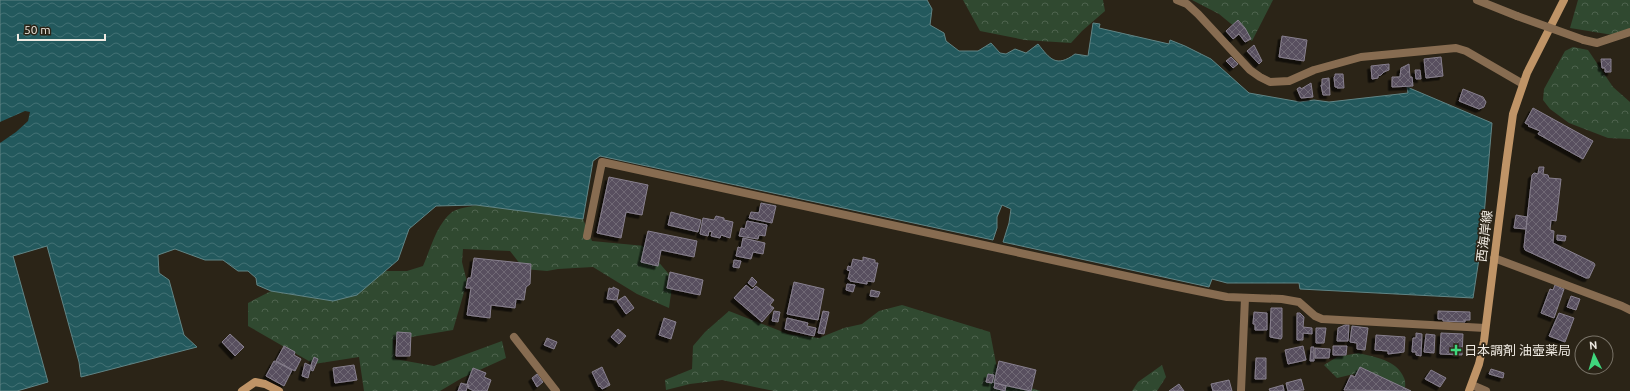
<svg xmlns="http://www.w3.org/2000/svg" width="1630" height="391" font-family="Ubuntu,'Noto Sans JP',sans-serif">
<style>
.forest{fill:url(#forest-crowns)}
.water{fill:url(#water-waves);stroke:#608485}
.pier{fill:#2b2417}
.building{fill:url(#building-cross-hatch);stroke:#88808f;filter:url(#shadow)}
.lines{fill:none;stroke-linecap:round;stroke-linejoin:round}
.street{stroke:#876c51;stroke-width:8}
.secondary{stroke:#bf9467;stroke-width:8}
.street-bridge{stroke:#876c51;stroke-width:8}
.poi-dot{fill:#3fd77d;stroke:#2b2417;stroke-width:1.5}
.labels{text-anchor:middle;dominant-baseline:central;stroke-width:3.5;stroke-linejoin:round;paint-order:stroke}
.street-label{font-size:13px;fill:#efeae2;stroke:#2b2417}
.poi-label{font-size:13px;fill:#efeae2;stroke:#2b2417;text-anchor:start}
</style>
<defs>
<pattern id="forest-crowns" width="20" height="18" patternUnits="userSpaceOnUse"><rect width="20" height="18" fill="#304930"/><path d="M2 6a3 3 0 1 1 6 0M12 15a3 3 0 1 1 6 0" fill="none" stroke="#4e634e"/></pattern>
<pattern id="water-waves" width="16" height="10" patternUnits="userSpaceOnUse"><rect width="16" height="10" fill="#23595d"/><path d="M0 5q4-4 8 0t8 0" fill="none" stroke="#437174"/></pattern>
<pattern id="building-cross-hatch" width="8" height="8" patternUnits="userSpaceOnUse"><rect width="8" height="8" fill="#58505e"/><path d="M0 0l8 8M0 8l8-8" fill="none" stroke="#706975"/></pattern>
<filter id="shadow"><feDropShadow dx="-3.5" dy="3.5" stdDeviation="0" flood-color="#0009"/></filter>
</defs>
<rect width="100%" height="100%" fill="#2b2417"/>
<g class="forest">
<path d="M963,0H1103L1105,11L1082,31L1071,43L1025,40L980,31Z"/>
<path d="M1192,0H1273L1252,41L1219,14Z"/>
<path d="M1578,0H1630V29L1619,36L1570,28Z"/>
<path d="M1573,47L1588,50L1613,87L1630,102V139L1608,138L1569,123L1550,109L1543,100L1544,89L1565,51Z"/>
<path d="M476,205L583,219L592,241L645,246L673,279L669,308L637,294L593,267L558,269L547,271L524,269L510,251L463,249L462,262L467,282L453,330L393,340L395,359L434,366L502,341L506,358L462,378L440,391H364L359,357L314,364L248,326V303L271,291L333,301L357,295L384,271H407L423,266C431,248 436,225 452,212C458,208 470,207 476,205Z"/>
<path d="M902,305L990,332L999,379L1041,391H774L722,380L690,384L666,390L665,380L692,369L693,346L705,332L729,311L788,334L819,338L844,328L862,324L879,311Z"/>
<path d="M1358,353C1375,357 1397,360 1404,378C1406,382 1405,387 1405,391H1383L1354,374L1337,378L1324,365L1337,357Z"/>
<path d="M1162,365L1166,377L1157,391H1132L1138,382Z"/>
</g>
<path class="water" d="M0,0H927L932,9L930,25L944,33L946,41L959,51H978L991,43L1000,53L1006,54L1015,49L1026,53L1038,44C1050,59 1056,68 1075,54L1088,56L1093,23L1100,24L1099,28L1169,44L1170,40L1185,46L1211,59L1249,93L1300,102L1314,100L1329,102L1408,93L1407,87L1492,123L1482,239L1473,298L1300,289L1299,283H1227L1212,279L1209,287L1003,242L1009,223L1011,209L1002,205L997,217V228L993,240L600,156L593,161L583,219L476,205L436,206L409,229L398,260L357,295L333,301L271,291L257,285L256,278L248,271H238L223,260H205L175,249L158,255L159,273L169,280L184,335L197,347L81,377L79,362L47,246L13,256L48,382L17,391H0Z"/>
<path class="pier" d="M25,111L30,112L28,121L16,132L0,143V122Z"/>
<g class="building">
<path d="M1238,20L1245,28L1251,39L1245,42L1239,34L1233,39L1226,31Z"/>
<path d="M1282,36L1307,40L1304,61L1279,57Z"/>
<path d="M1254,45L1262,61L1259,64L1247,51Z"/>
<path d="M1231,57L1238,64L1233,68L1226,61Z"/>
<path d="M1441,57L1443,76L1426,78L1424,59Z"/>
<path d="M1601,59H1611V72H1605V68H1602Z"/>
<path d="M1389,64V70L1384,72L1381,75L1378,76V78L1372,79L1371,66Z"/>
<path d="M1409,64L1410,77H1412L1413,86L1392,87V77H1400L1401,68Z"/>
<path d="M1415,70H1420L1421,79H1416Z"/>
<path d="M1335,74H1343L1344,88H1337V87H1335L1334,77L1335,76Z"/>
<path d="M1329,78L1330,95H1323L1321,85H1322V79Z"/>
<path d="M1311,83L1313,97L1301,98L1297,89L1300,87L1301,89Z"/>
<path d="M1463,89L1483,97L1486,102L1484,107L1479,109L1459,101Z"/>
<path d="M1533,108L1593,141L1583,159L1538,134L1540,131L1528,126L1529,125L1525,123Z"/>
<path d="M1539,167H1544L1543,174L1548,175L1549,178L1561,179L1556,221L1551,220L1550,230L1554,231L1553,243L1594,263L1595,265L1589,278H1586L1525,250L1524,247L1532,175L1534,173L1538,174Z"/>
<path d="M609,177L648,185L642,215L626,212L621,238L597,233Z"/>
<path d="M761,203L776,206L772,223L749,218L751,212L759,213Z"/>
<path d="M671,212L701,220L698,232L668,225Z"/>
<path d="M1516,215L1527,217L1526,229L1514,228Z"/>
<path d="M716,216L724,218V220L733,222L730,238L721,235L720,238L711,236L712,232L709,231L708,236L700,234L703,218L714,220Z"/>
<path d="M747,221L767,225L765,236L759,235L758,239L739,236L741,228L745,229Z"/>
<path d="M648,231L697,241L694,257L661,250L658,266L641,262Z"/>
<path d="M1557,235L1566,236L1565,241L1557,240Z"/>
<path d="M743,238L765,243L763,254L753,252L751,259L736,256L738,247L741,248Z"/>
<path d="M863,257L875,260V263H878L874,282L867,281V284L850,281V279H848L850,271L847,270L848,266L851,267L853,259L863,261Z"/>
<path d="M474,258L531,264L530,284L526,287L524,300L516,299L515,308L491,305L490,318L467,315L471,288H466L468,278H471Z"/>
<path d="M734,260L741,261L739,268L733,267Z"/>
<path d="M670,272L703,280L700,295L667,288Z"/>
<path d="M752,277L757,282L753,287L748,283Z"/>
<path d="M794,282L824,289L818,320L787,314Z"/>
<path d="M847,284L855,285L853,292L846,290Z"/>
<path d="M746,285L752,290L756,286L774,300L770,305L774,308L762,322L734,298Z"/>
<path d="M1555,285L1564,289L1554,318L1541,313L1550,289L1553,290Z"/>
<path d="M613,287L619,290L617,300L607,299L609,288L613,289Z"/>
<path d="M871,290L880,292L878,297L870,296Z"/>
<path d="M625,296L634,308L626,314L617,301Z"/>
<path d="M1571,296L1580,299L1576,310L1567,307Z"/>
<path d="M1271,308H1282V337L1281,339L1270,337Z"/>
<path d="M774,311L780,312L778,322L772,321Z"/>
<path d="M823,311L829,312L824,334L818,333Z"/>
<path d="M1438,311L1470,312V320H1465V322L1443,321V319H1438Z"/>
<path d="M1254,312L1267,313V330H1255V324H1253Z"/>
<path d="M1297,313H1300L1304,317L1303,327L1312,328V334L1303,333V340H1297Z"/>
<path d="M1559,313L1574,318L1565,342L1549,336Z"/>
<path d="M664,318L676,322L671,339L659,335Z"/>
<path d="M787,318L808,323L807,326L816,328L814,336L785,329Z"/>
<path d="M1345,325H1349L1348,341H1337L1338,328Z"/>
<path d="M1352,326L1368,328L1365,350L1357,349V343L1350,342Z"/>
<path d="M1316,328H1326L1324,343H1316Z"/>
<path d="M618,329L626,336L619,344L611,337Z"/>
<path d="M397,332L411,333L410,356H396Z"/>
<path d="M1416,333L1422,334L1421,356L1416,355V352H1412L1413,338H1416Z"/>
<path d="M1441,333L1463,334L1462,355L1440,354Z"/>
<path d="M230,334L244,347L235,356L222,342Z"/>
<path d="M1426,334L1435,335L1434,353L1424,352Z"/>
<path d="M1376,335L1405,337L1404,352L1388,354V351L1375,350Z"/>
<path d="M547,338L557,342L554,349L544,345Z"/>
<path d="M284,346L295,352L294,355L301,359L295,371L276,361Z"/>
<path d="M1303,346L1306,360L1288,364L1285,350Z"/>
<path d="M1333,346H1347L1346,355H1333Z"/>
<path d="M1311,347H1314V361H1310Z"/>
<path d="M1315,348L1330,349L1329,358H1315Z"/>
<path d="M314,357L318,359L313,371L311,370L312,365H311Z"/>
<path d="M1256,358H1266V379H1255Z"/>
<path d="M274,361L292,370L284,386L266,376Z"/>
<path d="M999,361L1036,370L1031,391L994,383Z"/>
<path d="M305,363L311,366L308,378L302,376Z"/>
<path d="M354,365L357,380L335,383L333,368Z"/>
<path d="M602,367L610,385L602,389L600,386L599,387L592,372Z"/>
<path d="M1360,367L1411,391L1344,390L1351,375L1355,377Z"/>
<path d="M473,368L486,373L484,377L491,380L487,391H474L468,388L469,385L467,384Z"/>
<path d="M1491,369L1504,373L1503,378L1489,374Z"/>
<path d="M1431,370L1446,378L1440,387L1425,379Z"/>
<path d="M537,374L543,382L537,387L532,378Z"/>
<path d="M988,374L994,375L992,383L986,382Z"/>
<path d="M1301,379L1304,390L1288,391L1286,383Z"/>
<path d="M1229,380L1232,391H1213L1211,384Z"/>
<path d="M461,383L468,385L466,391H458Z"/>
<path d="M995,383L1006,386L1005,391L994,388Z"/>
<path d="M1179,384L1184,391H1169Z"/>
<path d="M1283,385L1284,391H1270L1269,389Z"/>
</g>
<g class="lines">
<g class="street">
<path d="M1177,0L1187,4L1198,14L1250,70L1260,77L1270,82L1289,81L1314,70L1361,57L1456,48L1466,51L1523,84"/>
<path d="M1477,0L1517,16"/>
<path d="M1584,40L1597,43L1630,32"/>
<path d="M587,236L602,162L1163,284L1227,297L1282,299L1299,302L1315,316L1322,319L1485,328"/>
<path d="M1494,258L1622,306L1630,310"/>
<path d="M514,337L556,391"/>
<path d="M1472,385L1486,391"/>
<path d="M1241,391L1245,298"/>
</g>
<g class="secondary">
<path d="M242,391L255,382L265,384L279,391"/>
<path d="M1469,391L1479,364L1484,341L1506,165L1513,114L1527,73L1564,0"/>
</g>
<path class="street-bridge" d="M1517,16L1584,40"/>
</g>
<path class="poi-dot" d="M1454 344h4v4h4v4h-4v4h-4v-4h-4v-4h4z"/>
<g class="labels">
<g class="street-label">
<text transform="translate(1484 236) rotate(-83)">西海岸線</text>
</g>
<g class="poi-label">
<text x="1464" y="350">日本調剤 油壺薬局</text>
</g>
</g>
<g transform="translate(1594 355) rotate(355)"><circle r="19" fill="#2b2417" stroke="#797368"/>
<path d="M0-3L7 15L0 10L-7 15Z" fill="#3fd77d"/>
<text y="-6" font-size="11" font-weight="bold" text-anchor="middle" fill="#efeae2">N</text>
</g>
<path d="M18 34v6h87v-6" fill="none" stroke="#efeae2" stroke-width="2"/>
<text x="24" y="34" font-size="12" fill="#efeae2" stroke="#2b2417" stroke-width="3" paint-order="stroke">50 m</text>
</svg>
